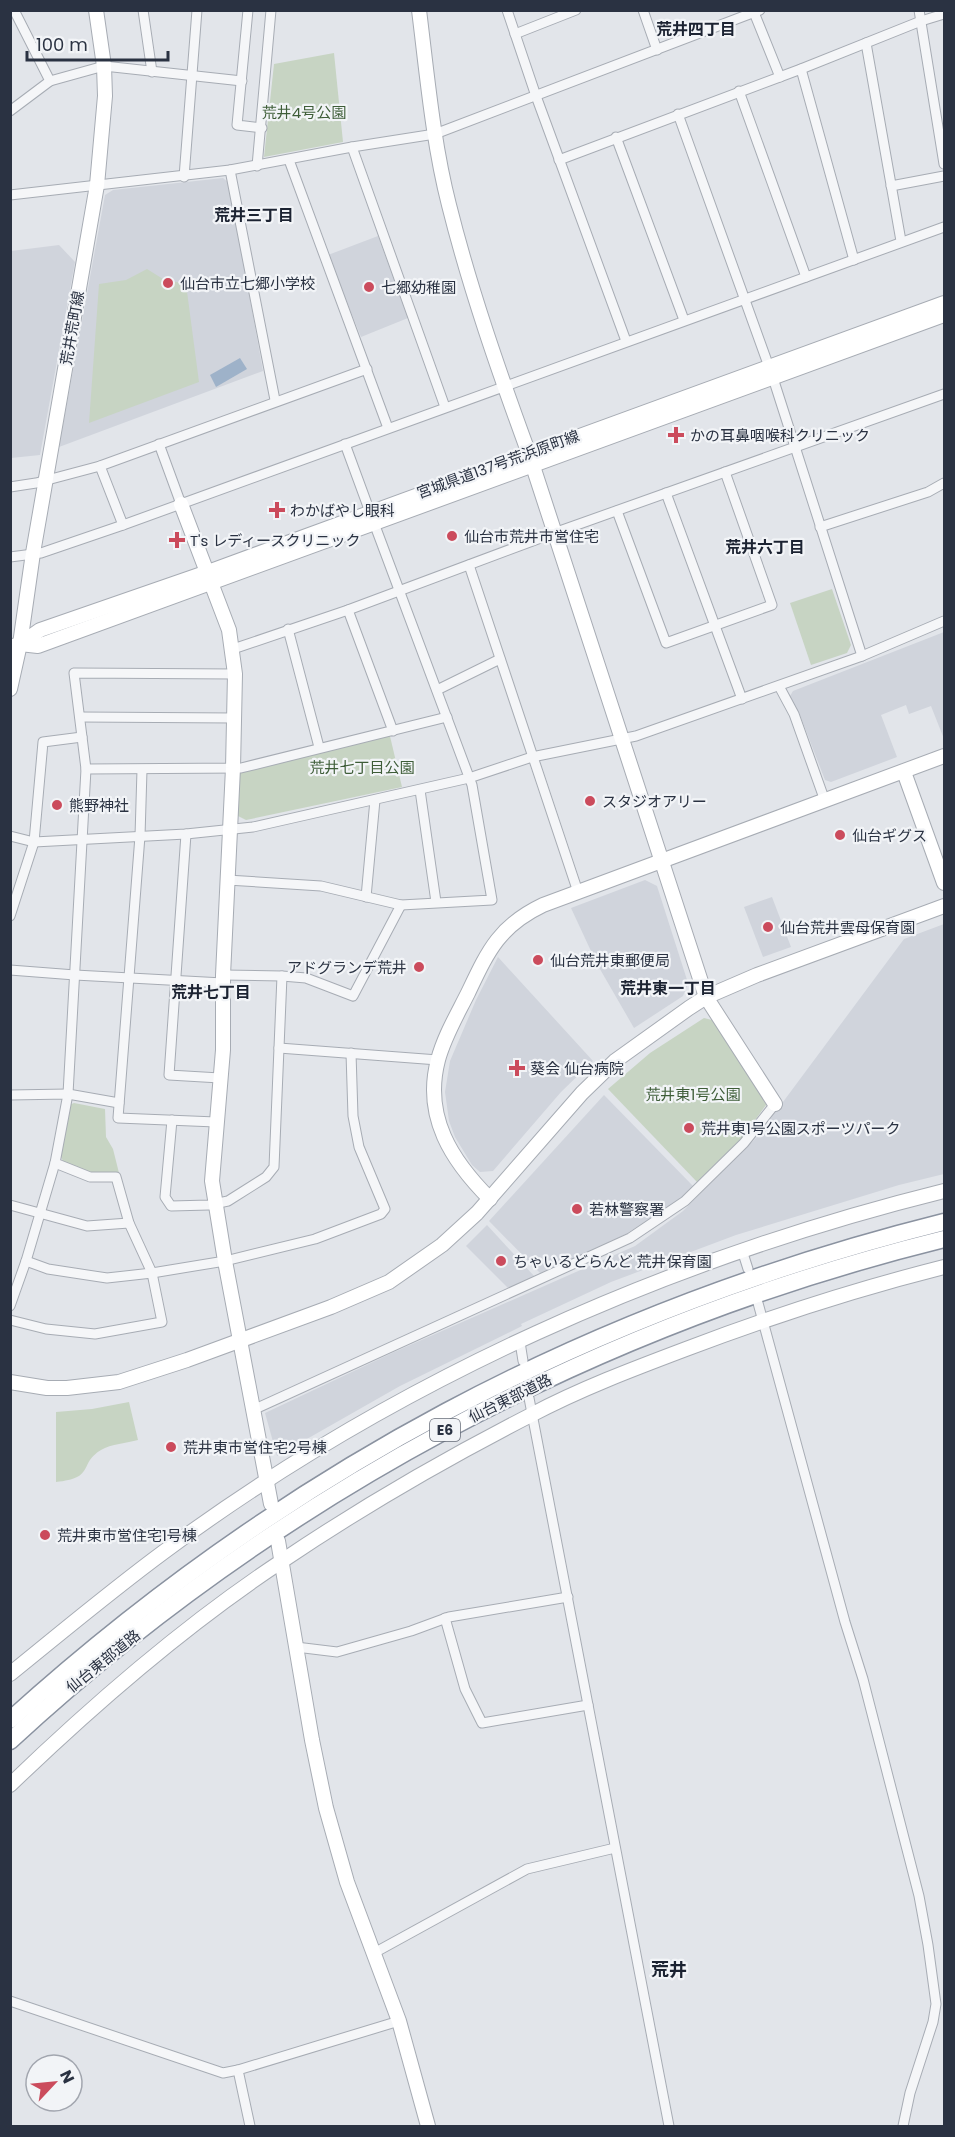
<svg xmlns="http://www.w3.org/2000/svg" width="955" height="2137" font-family="Poppins,'Noto Sans JP',sans-serif">
<style>
.built{fill:#d0d4dc}
.green{fill:#c7d4c3}
.water{fill:#9eb2c9}
.lines{fill:none;stroke-linecap:round;stroke-linejoin:round}
.street-casing{stroke:#a7acb4;stroke-width:11}
.secondary-casing{stroke:#a7acb4;stroke-width:16}
.highway-casing{stroke:#8a92a0;stroke-width:19}
.street{stroke:#f5f6f8;stroke-width:9}
.secondary{stroke:#fff;stroke-width:14}
.highway{stroke:#fff;stroke-width:16}
.poi-dot{fill:#cb4b5c;stroke:#f2f4f7;stroke-width:2}
.labels{text-anchor:middle;dominant-baseline:central;stroke-width:4.5;stroke-linejoin:round;paint-order:stroke}
.shield{fill:#f2f4f7;stroke:#666c78;stroke-width:1.5}
.shield-label{font-size:14px;font-weight:bold;fill:#2a3242}
.park-label{font-size:15px;fill:#3e5d38;stroke:#f2f4f7}
.poi-label{font-size:15px;fill:#2a3242;stroke:#f2f4f7;text-anchor:start}
.street-label{font-size:15px;fill:#2a3242;stroke:#f2f4f7}
.neighbourhood-label{font-size:16px;font-weight:bold;fill:#1c2332;stroke:#f2f4f7}
.quarter-label{font-size:18px;font-weight:bold;fill:#1c2332;stroke:#f2f4f7}
</style>
<rect width="100%" height="100%" fill="#e2e5ea"/>
<g class="built">
<path d="M223,178L229,183L263,371L59,447L105,195L113,190Z"/>
<path d="M378,236L408,318L361,337L328,255Z"/>
<path d="M59,245L75,262L40,455L11,458V251Z"/>
<path d="M944,632V739L931,706L909,714L906,705L881,715L897,757L831,782L825,780L800,715L790,696L793,691Z"/>
<path d="M645,880L657,886L688,983L683,996L634,1028L597,964L571,908Z"/>
<path d="M772,897L791,947L763,957L744,907Z"/>
<path d="M944,924V1174L899,1185L736,1235L611,1282L521,1324L522,1326L400,1386L277,1456L265,1413L392,1353L635,1246L683,1211L757,1137L904,939Z"/>
<path d="M498,957L593,1061L561,1092L493,1171L480,1172L472,1165L455,1137L449,1121L445,1092L450,1061L476,1000Z"/>
<path d="M604,1095L693,1186L680,1199L626,1234L541,1274L489,1221Z"/>
<path d="M487,1225L535,1277L509,1289L466,1246Z"/>
</g>
<g class="green">
<path d="M334,53L343,142L264,157L274,64Z"/>
<path d="M147,269L163,279L186,284L199,382L89,423L99,284L126,280Z"/>
<path d="M832,589L851,645L847,653L811,665L790,603Z"/>
<path d="M389,732L402,787L246,820L238,816V774L242,770Z"/>
<path d="M704,1018L712,1020L730,1044L766,1099V1105L742,1138L697,1182L608,1089L650,1053Z"/>
<path d="M74,1103L105,1109L106,1137L113,1149L119,1173H94L64,1163L60,1155L69,1105Z"/>
<path d="M129,1402L138,1440C127,1443 111,1444 101,1450C78,1464 96,1478 56,1482V1412L92,1409Z"/>
</g>
<path class="water" d="M240,358L247,369L216,387L210,375Z"/>
<g class="lines">
<g class="street-casing">
<g id="street">
<path d="M14,10L50,81"/>
<path d="M143,10L152,72"/>
<path d="M248,10L237,125L262,128"/>
<path d="M507,10L536,96L626,341"/>
<path d="M643,10L657,50"/>
<path d="M753,10L780,77"/>
<path d="M919,10L944,164"/>
<path d="M515,34L576,10"/>
<path d="M866,43L901,241"/>
<path d="M801,69L854,260"/>
<path d="M739,91L806,277"/>
<path d="M10,111L50,81L104,66L242,81"/>
<path d="M678,114L773,378L862,656"/>
<path d="M616,137L684,320"/>
<path d="M352,147L445,407"/>
<path d="M289,160L388,428"/>
<path d="M559,160L801,69L921,21L944,14"/>
<path d="M257,166L271,10"/>
<path d="M230,170L275,400"/>
<path d="M184,177L197,10"/>
<path d="M891,186L944,176"/>
<path d="M10,195L230,170L352,147L435,134L760,10"/>
<path d="M159,444L181,504"/>
<path d="M345,444L370,512"/>
<path d="M100,466L123,525"/>
<path d="M10,487L36,483L100,466L367,369"/>
<path d="M666,493L742,699"/>
<path d="M617,511L666,643L772,605L725,472"/>
<path d="M820,527L928,492L944,483"/>
<path d="M10,557L41,553L123,525L944,227"/>
<path d="M469,565L578,892"/>
<path d="M348,610L393,731"/>
<path d="M288,629L319,747"/>
<path d="M233,649L348,610L554,533L944,394"/>
<path d="M779,686L794,714L825,801"/>
<path d="M437,690L500,659"/>
<path d="M80,717L234,718"/>
<path d="M86,769L241,768L447,717"/>
<path d="M142,770L140,836L118,1118L216,1122"/>
<path d="M420,790L436,902"/>
<path d="M186,834L169,1075L220,1078"/>
<path d="M10,836L34,842L186,834L253,827L469,778L532,757L636,736L862,656L944,621"/>
<path d="M227,880L321,886L401,905L492,900L472,785L374,523"/>
<path d="M366,897L375,800"/>
<path d="M10,916L34,842L43,742L82,737"/>
<path d="M10,970L75,975L223,983"/>
<path d="M223,975L282,976L306,978L353,996L401,905"/>
<path d="M279,1048L438,1060"/>
<path d="M10,1095L68,1094L119,1103"/>
<path d="M172,1120L165,1197L171,1206L209,1205L228,1201L266,1177L274,1167L282,976"/>
<path d="M55,1163L90,1177H116L129,1223L152,1273L225,1261L315,1239L381,1214L385,1209L359,1147L353,1116L351,1053"/>
<path d="M10,1205L87,1226L129,1223"/>
<path d="M742,1250L748,1269"/>
<path d="M758,1303L845,1622L863,1679L919,1896L928,1945L936,2004L933,2022L910,2093L903,2126"/>
<path d="M10,1306L26,1261L55,1163L68,1094L86,769L74,673L235,674"/>
<path d="M10,1320L46,1329L95,1334L162,1322L152,1273L107,1278L48,1269L26,1261"/>
<path d="M520,1342L523,1361"/>
<path d="M529,1398L669,2126"/>
<path d="M253,1410L630,1238L685,1201L744,1143L775,1104"/>
<path d="M445,1618L465,1689L482,1723L588,1705"/>
<path d="M296,1647L337,1652L411,1631L449,1617L568,1597"/>
<path d="M374,1953L527,1869L615,1848"/>
<path d="M10,2001L223,2073L238,2070"/>
<path d="M250,2126L238,2070L399,2021"/>
</g>
</g>
<g class="secondary-casing">
<g id="secondary">
<path d="M419,10C427,74 433,143 449,205C470,289 499,372 529,454L706,997L775,1104"/>
<path d="M181,504L229,630L235,674L233,768L223,975V1050L212,1181L225,1261L271,1504"/>
<path d="M20,644L38,646L944,315"/>
<path d="M10,647L20,644L40,630L216,569L944,303"/>
<path d="M10,689L20,644L33,553L97,185L105,96L104,66L96,10"/>
<path d="M904,772L944,883"/>
<path d="M490,1199C452,1161 423,1117 438,1060C444,1037 457,1015 468,993C488,951 499,926 543,905L944,756"/>
<path d="M10,1382L47,1388H67L119,1382L187,1360L331,1307L389,1282L442,1245L477,1213L582,1093L615,1061L689,1008L706,997L757,975L944,906"/>
<path d="M278,1541L312,1740L326,1808L347,1882L399,2021L428,2126"/>
<path d="M10,1674C62,1632 112,1590 165,1551C396,1380 666,1260 944,1191"/>
<path d="M10,1785C94,1704 185,1625 282,1561C362,1507 445,1459 531,1415C580,1389 633,1369 686,1349C770,1317 857,1289 944,1267"/>
</g>
</g>
<g class="highway-casing">
<g id="highway">
<path d="M10,1720C283,1473 588,1311 944,1222"/>
<path d="M10,1741C274,1497 596,1325 944,1239"/>
</g>
</g>
<use href="#street" class="street"/>
<use href="#secondary" class="secondary"/>
<use href="#highway" class="highway"/>
</g>
<g class="poi-dot">
<circle cx="168" cy="283" r="6"/>
<circle cx="369" cy="287" r="6"/>
<path d="M673 426h6v6h6v6h-6v6h-6v-6h-6v-6h6z"/>
<path d="M274 501h6v6h6v6h-6v6h-6v-6h-6v-6h6z"/>
<circle cx="452" cy="536" r="6"/>
<path d="M174 531h6v6h6v6h-6v6h-6v-6h-6v-6h6z"/>
<circle cx="590" cy="801" r="6"/>
<circle cx="57" cy="805" r="6"/>
<circle cx="840" cy="835" r="6"/>
<circle cx="768" cy="927" r="6"/>
<circle cx="538" cy="960" r="6"/>
<circle cx="419" cy="967" r="6"/>
<path d="M514 1059h6v6h6v6h-6v6h-6v-6h-6v-6h6z"/>
<circle cx="689" cy="1128" r="6"/>
<circle cx="577" cy="1209" r="6"/>
<circle cx="501" cy="1261" r="6"/>
<circle cx="171" cy="1447" r="6"/>
<circle cx="45" cy="1535" r="6"/>
</g>
<g class="labels">
<rect class="shield" x="430" y="1419" width="30" height="22" rx="4.5"/>
<g class="shield-label">
<text x="445" y="1430">E6</text>
</g>
<g class="park-label">
<text x="304" y="112">荒井4号公園</text>
<text x="362" y="767">荒井七丁目公園</text>
<text x="693" y="1094">荒井東1号公園</text>
</g>
<g class="poi-label">
<text x="180" y="283">仙台市立七郷小学校</text>
<text x="381" y="287">七郷幼稚園</text>
<text x="690" y="435">かの耳鼻咽喉科クリニック</text>
<text x="290" y="510">わかばやし眼科</text>
<text x="464" y="536">仙台市荒井市営住宅</text>
<text x="190" y="540">T's レディースクリニック</text>
<text x="602" y="801">スタジオアリー</text>
<text x="69" y="805">熊野神社</text>
<text x="852" y="835">仙台ギグス</text>
<text x="780" y="927">仙台荒井雲母保育園</text>
<text x="550" y="960">仙台荒井東郵便局</text>
<text x="407" y="967" text-anchor="end">アドグランデ荒井</text>
<text x="530" y="1068">葵会 仙台病院</text>
<text x="701" y="1128">荒井東1号公園スポーツパーク</text>
<text x="589" y="1209">若林警察署</text>
<text x="513" y="1261">ちゃいるどらんど 荒井保育園</text>
<text x="183" y="1447">荒井東市営住宅2号棟</text>
<text x="57" y="1535">荒井東市営住宅1号棟</text>
</g>
<g class="street-label">
<text transform="translate(72 328) rotate(-80)">荒井荒町線</text>
<text transform="translate(498 464) rotate(-20)">宮城県道137号荒浜原町線</text>
<text transform="translate(510 1398) rotate(-26)">仙台東部道路</text>
<text transform="translate(103 1661) rotate(-39)">仙台東部道路</text>
</g>
<g class="neighbourhood-label">
<text x="696" y="29">荒井四丁目</text>
<text x="254" y="215">荒井三丁目</text>
<text x="765" y="547">荒井六丁目</text>
<text x="668" y="988">荒井東一丁目</text>
<text x="211" y="992">荒井七丁目</text>
</g>
<g class="quarter-label">
<text x="669" y="1969">荒井</text>
</g>
</g>
<rect width="955" height="2137" fill="none" stroke="#2a3242" stroke-width="24"/>
<g transform="translate(54 2083) rotate(64)"><circle r="28" fill="#f2f4f7" stroke="#a2a6af" stroke-width="1.5"/>
<path d="M0-4.5L10 22L0 15L-10 22Z" fill="#cb4b5c"/>
<text y="-9" font-size="16" font-weight="bold" text-anchor="middle" fill="#2a3242">N</text>
</g>
<path d="M27 51v9h141v-9" fill="none" stroke="#2a3242" stroke-width="3"/>
<text x="36" y="51" font-size="18" fill="#2a3242" stroke="#f2f4f7" stroke-width="4.5" paint-order="stroke">100 m</text>
</svg>
